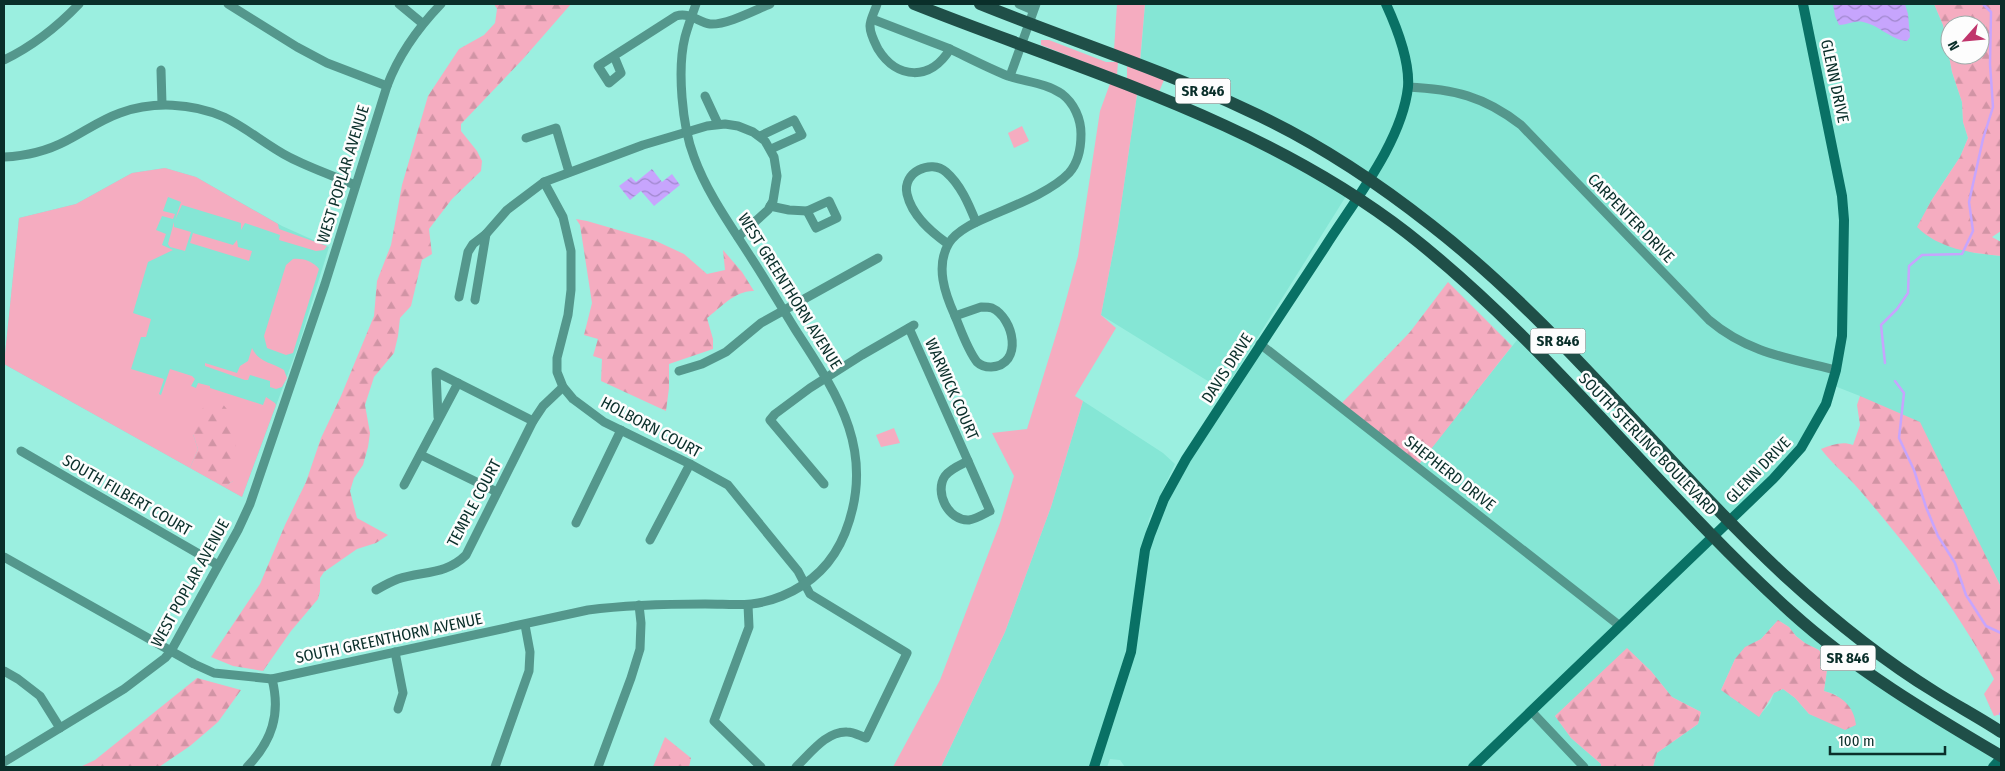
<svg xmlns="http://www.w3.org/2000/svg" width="2005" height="771" font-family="'Fira Sans Condensed',sans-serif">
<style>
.built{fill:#85e6d5;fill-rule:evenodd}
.green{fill:#f5acc0}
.forest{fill:url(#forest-firs);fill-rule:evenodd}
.water{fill:url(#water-waves)}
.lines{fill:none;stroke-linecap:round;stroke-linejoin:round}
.stream{stroke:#c7a5fd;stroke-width:2.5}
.street{stroke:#54978c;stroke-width:9}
.secondary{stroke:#097165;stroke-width:10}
.primary{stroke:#1f4f48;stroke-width:12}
.labels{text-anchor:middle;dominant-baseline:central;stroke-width:5;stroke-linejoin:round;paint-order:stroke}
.shield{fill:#fdfdfd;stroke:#536d69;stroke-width:1}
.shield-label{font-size:15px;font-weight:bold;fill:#0a2f2a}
.street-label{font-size:16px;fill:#0a2f2a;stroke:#fdfdfd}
</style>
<defs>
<pattern id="forest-firs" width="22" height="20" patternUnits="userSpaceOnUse" patternTransform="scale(1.25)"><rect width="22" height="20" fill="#f5acc0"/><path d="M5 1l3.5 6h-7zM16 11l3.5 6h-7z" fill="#d194a5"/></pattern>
<pattern id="water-waves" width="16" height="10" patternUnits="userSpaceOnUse" patternTransform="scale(1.25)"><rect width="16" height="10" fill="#c7a5fd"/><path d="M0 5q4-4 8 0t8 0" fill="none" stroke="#a087cd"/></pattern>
</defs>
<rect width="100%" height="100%" fill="#9befe0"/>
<g class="built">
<path d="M1145,4H1934L1943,25L1952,72L1962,102L1963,122L1968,138L1960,157L1931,201L1974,253L2001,256V587L1993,571L1860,396L1832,385L1810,434L1730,521L1465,252L1296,135L1140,66Z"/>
<path d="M1138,88L1348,193L1224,391L1101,315L1118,226Z"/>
<path d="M165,168L196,177L282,226L329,247L299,344L242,497L4,364L19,218L76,204L132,173Z"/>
<path d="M1521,335L1817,634L2001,756L1993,767H1653L1657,753L1698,724L1701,712L1672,697L1651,671L1627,649L1555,716L1571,738L1601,764V767H1125L1120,760L1110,759L1107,767H1094L1125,675L1155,518L1260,344L1417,466ZM1778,620L1789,627L1796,636L1805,643L1819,650L1824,657L1827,670L1824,691L1837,695L1826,720L1809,714L1795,698L1783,689L1774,693L1770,703L1759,716L1721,690L1735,659L1745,648L1761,639Z"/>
<path d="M1083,401L1163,453L1175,464L1149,519L1123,665L1090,767H941L1005,632L1051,507Z"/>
</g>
<g class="green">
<path d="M1117,4H1145L1140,61L1114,50Z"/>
<path d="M1041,40H1049L1106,62H1118L1117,75L1041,45Z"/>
<path d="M1127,66L1164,80L1159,92L1127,80Z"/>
<path d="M1112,78L1138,88L1118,226L1101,315L1116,328L1075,396L1083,401L1051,507L1005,632L941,767H893L940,680L1000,523L1014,476L992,433L1027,429L1060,322L1078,256L1100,111Z"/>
<path d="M1022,126L1029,141L1014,148L1008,133Z"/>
<path d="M165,168L196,177L278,224L279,229L327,246L324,250L316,251L279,240L280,235L245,223L241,230V223L182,205L175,220L181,202L168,197L163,211L175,214L173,219L162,216L156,230L166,234L162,245L173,250L148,262L133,313L151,319L146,337H141L131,369L164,379L159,394L161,395L170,369L192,376L195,379L191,386L196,388L198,383L210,386V388L263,405L266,397L275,403L276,405L242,497L224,487L233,481L193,434L198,449L190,468L4,364L19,218L76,204L132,173Z"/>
<path d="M174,222V227L191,232L185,251L170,247L168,244Z"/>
<path d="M193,233L233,245L237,240L238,247L252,251L249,261L190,243Z"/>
<path d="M293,259C302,258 313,261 319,269L293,353L286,355L267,348L264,336L286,265Z"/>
<path d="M252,348C259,363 272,362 284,370L287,378L282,387L276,389L270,387V381L250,375L248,380H245L205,366V363L237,373L240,366L248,361Z"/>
<path d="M894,428L900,443L881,447L876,435Z"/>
</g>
<g class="forest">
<path d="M494,4H571L523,59L461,124V131L477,151L482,161L481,171L452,199L429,229L432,254L422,260L411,306L400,318L398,336L394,353L374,377L365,405L370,433L368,447L363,465L354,478L350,491L357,518L388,535L376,543L357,549L324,572L320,578V591L318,599L291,631L263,671L233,666L211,657L260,584L285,525L306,482L321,438L341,396L374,316L377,281L391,245L402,185L428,96L459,49L484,35L495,23L497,9Z"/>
<path d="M1934,4H2001V231L1992,237L2001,242V256C1971,253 1939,249 1917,227L1931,201L1960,157L1968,138L1963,122L1962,102L1952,72L1943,25ZM1950,25H1980V55H1950Z"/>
<path d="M576,219L587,221L656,241L684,254L707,274L725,270L723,250L742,272L754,291C736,290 720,308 707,318L713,339V349L669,364V388L666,411L601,381L602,359L593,356L598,339L584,335L592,303L580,225Z"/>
<path d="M1448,282L1512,346L1417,467L1340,405L1410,332Z"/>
<path d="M1860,396L1920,422L2001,587V714L1994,716L1984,694L1994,679C1959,611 1912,552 1863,494C1850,478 1834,466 1821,449C1832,445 1842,441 1853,445L1860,425L1857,405Z"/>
<path d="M220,402C243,420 235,455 233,481L224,487L190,468L198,449L193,434L204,405Z"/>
<path d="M1778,620L1789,627L1796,636L1805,643L1819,650L1824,657L1827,670L1824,691C1842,696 1854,706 1856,725L1845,730L1809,714L1795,698L1783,689L1774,693L1759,717L1721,690L1735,659L1745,647L1761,639Z"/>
<path d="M1627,648L1651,671L1672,697L1701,712L1698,724L1657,753L1653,767H1601V764L1571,738L1555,716Z"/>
<path d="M197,678L241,690L218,722L190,746L159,767H80L95,760Z"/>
<path d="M665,737L691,758L689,767H653Z"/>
</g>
<g class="water">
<path d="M1833,4H1905L1908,14L1910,37L1907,41C1891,40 1879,25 1863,22C1855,20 1847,25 1839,25L1835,16Z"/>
<path d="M652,169L662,182L672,174L680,185L654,206L641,191L630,200L619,186L631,177L636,182Z"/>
</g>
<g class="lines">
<g class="stream">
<path d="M1885,363L1881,325L1897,309L1908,293L1909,266L1922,255L1962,254L1973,231L1969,202L1983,139L1993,107L1990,64L1991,12L1983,4"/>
<path d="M1895,381L1904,393L1899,438L1914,470L1926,507L1938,536L1955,563L1966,595L1986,626L2001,633"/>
<path d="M2000,714L2001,713"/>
</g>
<g class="street">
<path d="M228,4L297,47L327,63L387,86"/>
<path d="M399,4L422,23"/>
<path d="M877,4C875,11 870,19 870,26C870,34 875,43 878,49C897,80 931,81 950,49"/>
<path d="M1019,4L1033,10"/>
<path d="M872,19C898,29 924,39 950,49C969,58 988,68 1008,76C1026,82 1046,83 1062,94C1074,103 1081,119 1081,134C1081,147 1078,163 1069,173C1051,192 1013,206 990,216C976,222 957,230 949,243C935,266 945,294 955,316"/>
<path d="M614,56L621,73L609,83L598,66L676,16C690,12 698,22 710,24C727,25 755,10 770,4"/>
<path d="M4,60C33,46 57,27 79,4"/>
<path d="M161,70L162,104"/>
<path d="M1010,76L1036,4"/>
<path d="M1408,87C1453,89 1484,96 1521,125L1709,320C1748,353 1788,358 1836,370"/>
<path d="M705,96L718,124"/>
<path d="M760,136L794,120L802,135L771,149"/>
<path d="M526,138L556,128L569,172"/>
<path d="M4,157C25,156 47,151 66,141C84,132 100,120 120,113C153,101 192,103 224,117C247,128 266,145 289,157C310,168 334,176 355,185"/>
<path d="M544,182L563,217L571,251V290L568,315L557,358V372L563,387L573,399L604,422L690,464L728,485L798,571L810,594L907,653L866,738C860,736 854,732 847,732C826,731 810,754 796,767"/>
<path d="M829,201L837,218L816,228L807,211Z"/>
<path d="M770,206L789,210L807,211"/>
<path d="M948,244C931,232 912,216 907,194C902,172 931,159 946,172C961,185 969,205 976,222"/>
<path d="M459,297L468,252L473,244L486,234L507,210L544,182L643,145L707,126L725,124L738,126L753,132L765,141L774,157L777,176L773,201L768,210L738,237"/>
<path d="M475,300L486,234"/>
<path d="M981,307C985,307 989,307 992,308C1014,318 1024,365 991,367C985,367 981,366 977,362C967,349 961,330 955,316Z"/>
<path d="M909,328L968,461"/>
<path d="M1260,344L1620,626"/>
<path d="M679,371L702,364L726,352L761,323L878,258"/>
<path d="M438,417L436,372L533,421"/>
<path d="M21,451L218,565"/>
<path d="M421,455L497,492"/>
<path d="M968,461L990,511C984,514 976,519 969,520C948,521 934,492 945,476C950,469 960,465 968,461Z"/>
<path d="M824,484L770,420L775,414L810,388L862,355L914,325"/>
<path d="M404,485L458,383"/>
<path d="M576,523L621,430"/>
<path d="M650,540L690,464"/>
<path d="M4,557L194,664L214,673L272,679L588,610C627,605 666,604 705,604C735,604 753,608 782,596C811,584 833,563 845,533C877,452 838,395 795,329C780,305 767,282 752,259C731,226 707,193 694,157C682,126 677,69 685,37C688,26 692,15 696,4"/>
<path d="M376,590C383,586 390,582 398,579C423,571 446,575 466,555L533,421L543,406L563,387"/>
<path d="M748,605L749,627L714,721L761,767"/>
<path d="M395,652L403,693L398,709"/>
<path d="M4,671L18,679L40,696L60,728"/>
<path d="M1532,712L1584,767"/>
<path d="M4,762L124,689L165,658L171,651L238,530L250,504L325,284L387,86C399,54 417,29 441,4"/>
<path d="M247,767C272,741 281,714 272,679"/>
<path d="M495,767L529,671L530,652L525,625"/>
<path d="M598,767L631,678L640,649L641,623L639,605"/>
</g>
<g class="secondary">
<path d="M1094,767L1131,652L1145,550L1150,535L1164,499L1186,459C1232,388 1279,317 1325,247C1354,201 1402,142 1408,87C1410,60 1397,28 1386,4"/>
<path d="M1473,767L1773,479L1801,448L1826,404L1836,370L1842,336L1844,220L1842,196L1803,4"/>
<path d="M1993,767L2001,758"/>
</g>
<g class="primary">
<path d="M914,4C1082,71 1261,120 1407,233C1549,344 1657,491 1791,612C1854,669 1928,713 2001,756"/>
<path d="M980,4C1069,40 1161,69 1247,110C1313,140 1374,180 1431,225C1562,327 1663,462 1784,575C1831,618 1881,659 1935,692C1957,706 1980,718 2001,732"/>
</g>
</g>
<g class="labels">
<g class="shield">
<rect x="1175.5" y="78.5" width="55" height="25" rx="4"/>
<rect x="1530.5" y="328.5" width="55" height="25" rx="4"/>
<rect x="1820.5" y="645.5" width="55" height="25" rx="4"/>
</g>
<g class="shield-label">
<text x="1203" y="91">SR 846</text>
<text x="1558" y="341">SR 846</text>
<text x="1848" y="658">SR 846</text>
</g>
<g class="street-label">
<text transform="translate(1835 81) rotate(78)">GLENN DRIVE</text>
<text transform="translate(343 174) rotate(-73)">WEST POPLAR AVENUE</text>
<text transform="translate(1631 218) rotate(46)">CARPENTER DRIVE</text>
<text transform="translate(790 291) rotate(58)">WEST GREENTHORN AVENUE</text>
<text transform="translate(1227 368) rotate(-57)">DAVIS DRIVE</text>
<text transform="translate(952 389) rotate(66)">WARWICK COURT</text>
<text transform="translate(651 427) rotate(28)">HOLBORN COURT</text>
<text transform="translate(1648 444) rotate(46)">SOUTH STERLING BOULEVARD</text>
<text transform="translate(1758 470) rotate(-46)">GLENN DRIVE</text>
<text transform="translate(1450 473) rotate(38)">SHEPHERD DRIVE</text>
<text transform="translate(127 495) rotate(30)">SOUTH FILBERT COURT</text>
<text transform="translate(474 503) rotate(-62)">TEMPLE COURT</text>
<text transform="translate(190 583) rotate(-61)">WEST POPLAR AVENUE</text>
<text transform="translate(389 638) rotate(-12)">SOUTH GREENTHORN AVENUE</text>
</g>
</g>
<rect width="2005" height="771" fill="none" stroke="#0a2f2a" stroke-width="10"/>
<g transform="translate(1965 40) rotate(243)"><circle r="24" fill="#fdfdfd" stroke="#9caba9"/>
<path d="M0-4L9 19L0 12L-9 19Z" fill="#c0356c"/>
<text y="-8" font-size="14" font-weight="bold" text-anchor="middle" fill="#0a2f2a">N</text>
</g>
<path d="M1830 746v8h115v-8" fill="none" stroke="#0a2f2a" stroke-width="2.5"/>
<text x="1838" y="746" font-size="15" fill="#0a2f2a" stroke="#fdfdfd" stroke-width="4" paint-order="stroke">100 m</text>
</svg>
